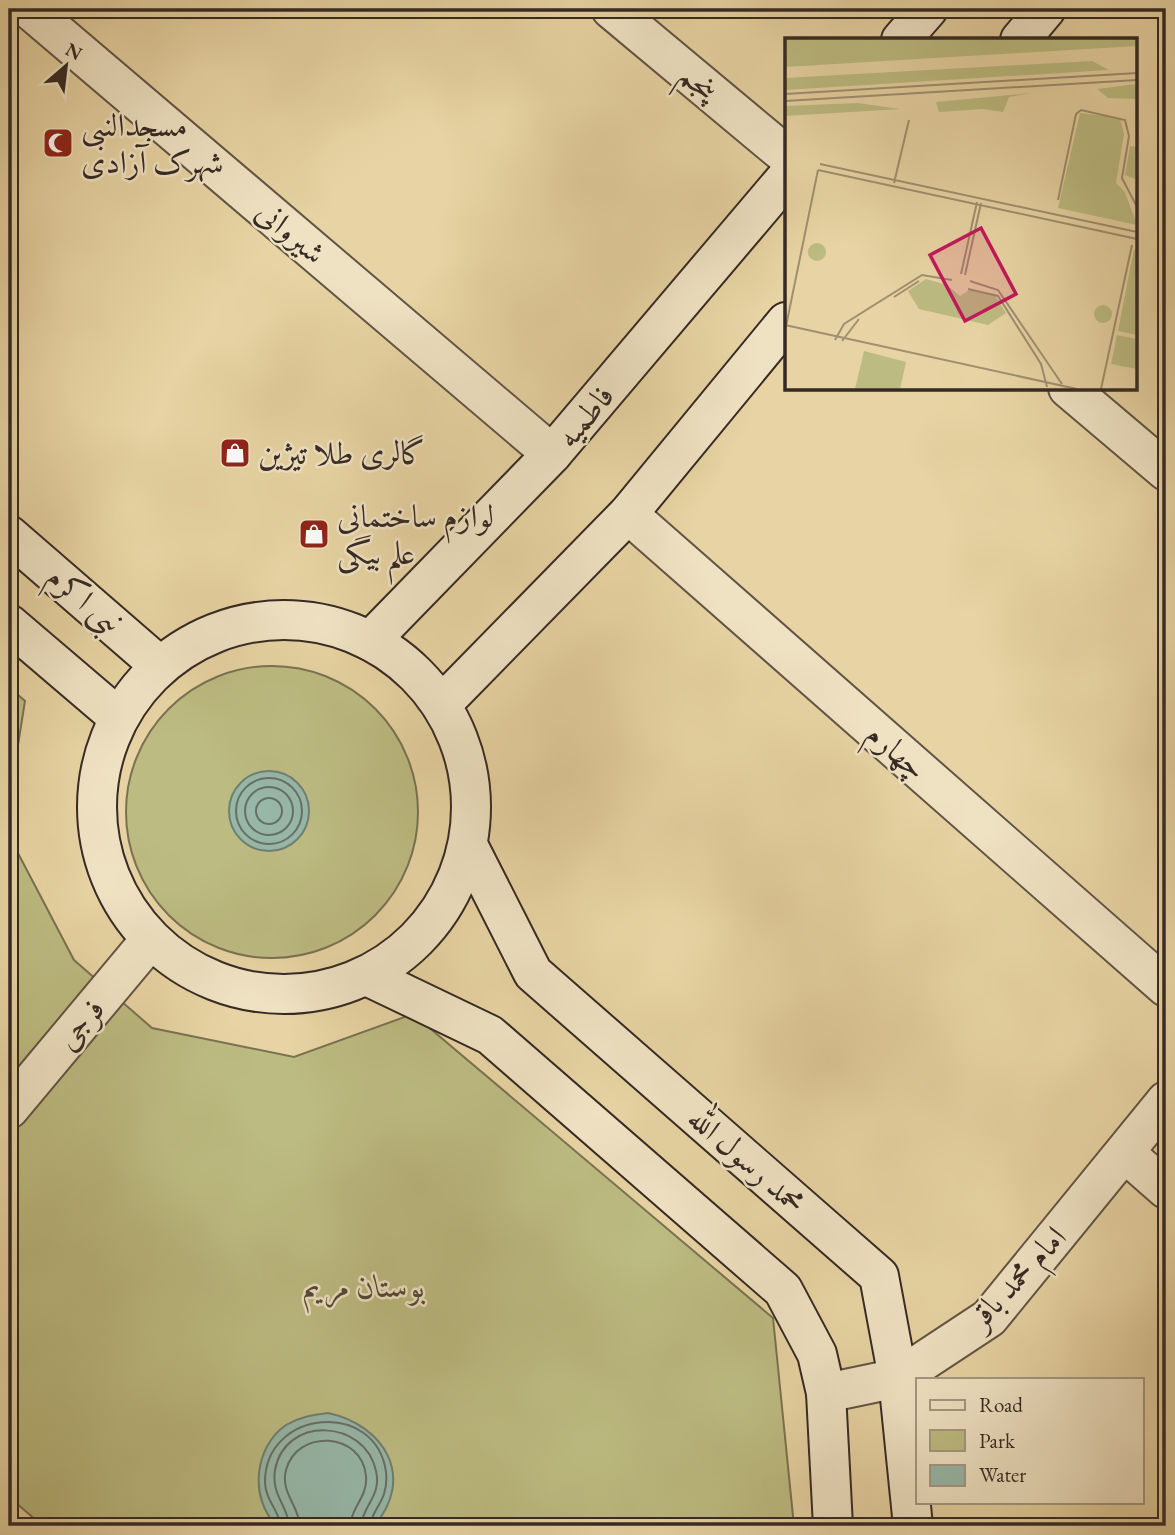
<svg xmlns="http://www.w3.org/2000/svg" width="1175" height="1535" font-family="'EB Garamond',Amiri,serif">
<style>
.green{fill:#bcbb81;stroke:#797252;stroke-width:2}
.water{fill:#97b7a8;stroke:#707f73;stroke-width:2}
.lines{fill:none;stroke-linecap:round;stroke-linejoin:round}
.shore{stroke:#667066;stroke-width:2}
.street-casing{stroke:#625444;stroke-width:42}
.secondary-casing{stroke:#362a24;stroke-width:42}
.street{stroke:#efe2c3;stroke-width:38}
.secondary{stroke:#efe2c3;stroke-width:38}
.labels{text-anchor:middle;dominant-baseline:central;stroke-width:5;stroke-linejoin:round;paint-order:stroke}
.street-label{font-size:32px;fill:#362a24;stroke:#efe2c3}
.poi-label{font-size:32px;fill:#362a24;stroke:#efe2c3;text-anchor:start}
.park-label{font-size:32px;font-style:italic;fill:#514737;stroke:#efe2c3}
.inset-road{fill:none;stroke:#a08f70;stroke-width:2}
.view{fill:#c2185b;fill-opacity:0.15;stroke:#c2185b;stroke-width:3.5}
.inset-edge{fill:none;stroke:#362a24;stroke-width:3.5}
</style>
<rect width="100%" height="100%" fill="#e7d3a3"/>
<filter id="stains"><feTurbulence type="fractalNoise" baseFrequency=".00286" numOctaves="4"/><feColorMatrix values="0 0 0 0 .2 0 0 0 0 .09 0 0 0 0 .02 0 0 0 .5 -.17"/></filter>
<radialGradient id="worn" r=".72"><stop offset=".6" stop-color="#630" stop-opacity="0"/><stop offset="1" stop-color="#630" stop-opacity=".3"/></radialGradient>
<g class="green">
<circle cx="272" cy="812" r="146"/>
<path d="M9,687L25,701L9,802Z"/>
<path d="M9,836L74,960L152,1028L294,1057L413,1014L773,1318L794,1526H43L9,1497Z"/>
</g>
<g class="water">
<circle cx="269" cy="811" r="40"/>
<path d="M328,1413C384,1425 416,1477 374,1526H277C249,1499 254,1447 286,1425C300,1417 312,1415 328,1413Z"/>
</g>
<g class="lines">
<g class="shore">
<circle cx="269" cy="811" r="33"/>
<circle cx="269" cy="811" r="24"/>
<circle cx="269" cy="811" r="13"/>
<path d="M281,1526C279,1511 265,1499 265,1482C265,1409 376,1399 386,1472C389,1501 372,1508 370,1526"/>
<path d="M289,1526C288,1505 271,1496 275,1470C285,1415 365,1419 376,1471C382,1496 362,1506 361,1526"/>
<path d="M300,1526C299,1506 280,1492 286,1470C297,1428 362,1432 366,1476C368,1497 351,1507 350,1526"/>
</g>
<g class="street-casing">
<g id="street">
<path d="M29,9L552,454"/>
<path d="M611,9L786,155"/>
<path d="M1068,388L1166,471"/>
<path d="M628,514L1166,987"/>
<path d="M9,1109L151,939"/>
<path d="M1125,1153L1166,1189"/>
<path d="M826,1393L898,1378L989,1318L1166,1101"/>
</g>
</g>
<g class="secondary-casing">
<g id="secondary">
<path d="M901,40L928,9"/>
<path d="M1020,40L1046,9"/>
<path d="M9,535L160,666"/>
<circle cx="284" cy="807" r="187"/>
<path d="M9,624L118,717"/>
<path d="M370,641L552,454L786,178"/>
<path d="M441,705L628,514L786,322"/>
<path d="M468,845L533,973L879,1276L898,1378L913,1526"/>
<path d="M367,976L490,1035L783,1290L817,1354L826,1393L833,1526"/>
</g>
</g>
<use href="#street" class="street"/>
<use href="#secondary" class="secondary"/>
</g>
<defs>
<g id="mosque-square" transform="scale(1.575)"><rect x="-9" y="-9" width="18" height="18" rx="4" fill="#8f2418" stroke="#efe2c3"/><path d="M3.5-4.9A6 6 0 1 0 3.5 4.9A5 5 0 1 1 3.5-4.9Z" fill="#fff"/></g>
<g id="shop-square" transform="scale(1.575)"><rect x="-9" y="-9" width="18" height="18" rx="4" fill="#8f2418" stroke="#efe2c3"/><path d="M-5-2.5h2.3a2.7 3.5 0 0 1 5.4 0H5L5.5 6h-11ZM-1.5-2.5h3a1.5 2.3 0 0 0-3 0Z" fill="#fff"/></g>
</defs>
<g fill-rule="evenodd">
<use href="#mosque-square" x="58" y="143"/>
<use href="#shop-square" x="235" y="453"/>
<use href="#shop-square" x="314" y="534"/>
</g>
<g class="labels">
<g class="street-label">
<text transform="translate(699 82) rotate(40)">پنجم</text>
<text transform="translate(291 232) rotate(40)">شیروانی</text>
<text transform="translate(585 416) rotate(-50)">فاطمیه</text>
<text transform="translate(85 600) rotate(41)">نبی اکرم</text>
<text transform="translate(897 751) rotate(41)">چهارم</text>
<text transform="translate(80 1024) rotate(-50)">فرجی</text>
<text transform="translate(747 1160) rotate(41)">محمد رسول الله</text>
<text transform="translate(1017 1277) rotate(-47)">امام محمد باقر</text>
</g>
<g class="poi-label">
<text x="81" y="125">مسجدالنبی<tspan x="81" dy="37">شهرک آزادی</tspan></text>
<text x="258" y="453">گالری طلا تیژین</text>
<text x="337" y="516">لوازم ساختمانی<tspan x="337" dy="37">علم بیگی</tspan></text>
</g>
<g class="park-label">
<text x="364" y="1286">بوستان مریم</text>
</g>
</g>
<g transform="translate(785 38)">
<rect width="352" height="352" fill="#e7d3a3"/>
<path d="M0,1H352V8L0,29ZM307,23L324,32L0,52V40ZM352,46V61L323,60L312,51ZM247,55L224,59L218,74L198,71L154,74L151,64ZM73,65L115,71L0,78V68ZM295,75L335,80L339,96L331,145L340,154L352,187L273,170ZM345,108L352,109V142L340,137ZM23 214a9 9 0 1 1 18 0a9 9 0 1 1-18 0ZM349,211L352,212V297L333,293ZM141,241L162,247L175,258L186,251L209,256L221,275L203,287L134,271L123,253ZM309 276a9 9 0 1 1 18 0a9 9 0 1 1-18 0ZM332,297L352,301V331L326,326ZM79,313L121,324L115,351H70Z" fill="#bcbb81"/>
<path class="inset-road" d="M0,56L352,35M0,63L352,42M35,126L352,194M33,132L352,201M109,145L124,82M273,162L291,76L296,72L340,82L344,98L337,140L352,169M176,236L192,164M180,237L196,165M185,243L213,252L277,346M183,251L213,258L256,326L262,349M109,259L134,243M0,287L292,351M0,293L33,132M50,302L59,286L137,237L167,242M57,303L74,281M316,351L347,207"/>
<path class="view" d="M196,190L231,256L180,283L145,217Z"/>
<rect width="352" height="352" class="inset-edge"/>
</g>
<rect width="1175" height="1535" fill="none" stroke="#e7d3a3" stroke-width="35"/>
<rect x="10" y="10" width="1154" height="1514" fill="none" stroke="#362a24" stroke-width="3.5"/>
<rect x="18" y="18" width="1140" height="1500" fill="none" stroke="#362a24" stroke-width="2"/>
<rect x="916" y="1378" width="228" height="126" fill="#efe2c3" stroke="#a59883" stroke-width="2"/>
<rect x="930" y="1400" width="35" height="10" fill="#efe2c3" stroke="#a59883" stroke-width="2"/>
<text x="979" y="1412" font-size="21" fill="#362a24">Road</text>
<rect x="930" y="1430" width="35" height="21" fill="#bcbb81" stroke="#a59883" stroke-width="2"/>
<text x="979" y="1448" font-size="21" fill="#362a24">Park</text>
<rect x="930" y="1465" width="35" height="21" fill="#97b7a8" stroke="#a59883" stroke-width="2"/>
<text x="979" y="1482" font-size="21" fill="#362a24">Water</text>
<g transform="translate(66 66) rotate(28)" stroke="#efe2c3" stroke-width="5" paint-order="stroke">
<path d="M0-5L12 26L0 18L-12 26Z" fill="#362a24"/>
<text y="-10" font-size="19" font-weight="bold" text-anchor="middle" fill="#362a24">N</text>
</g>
<rect width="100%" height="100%" filter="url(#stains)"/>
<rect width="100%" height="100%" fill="url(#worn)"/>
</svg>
